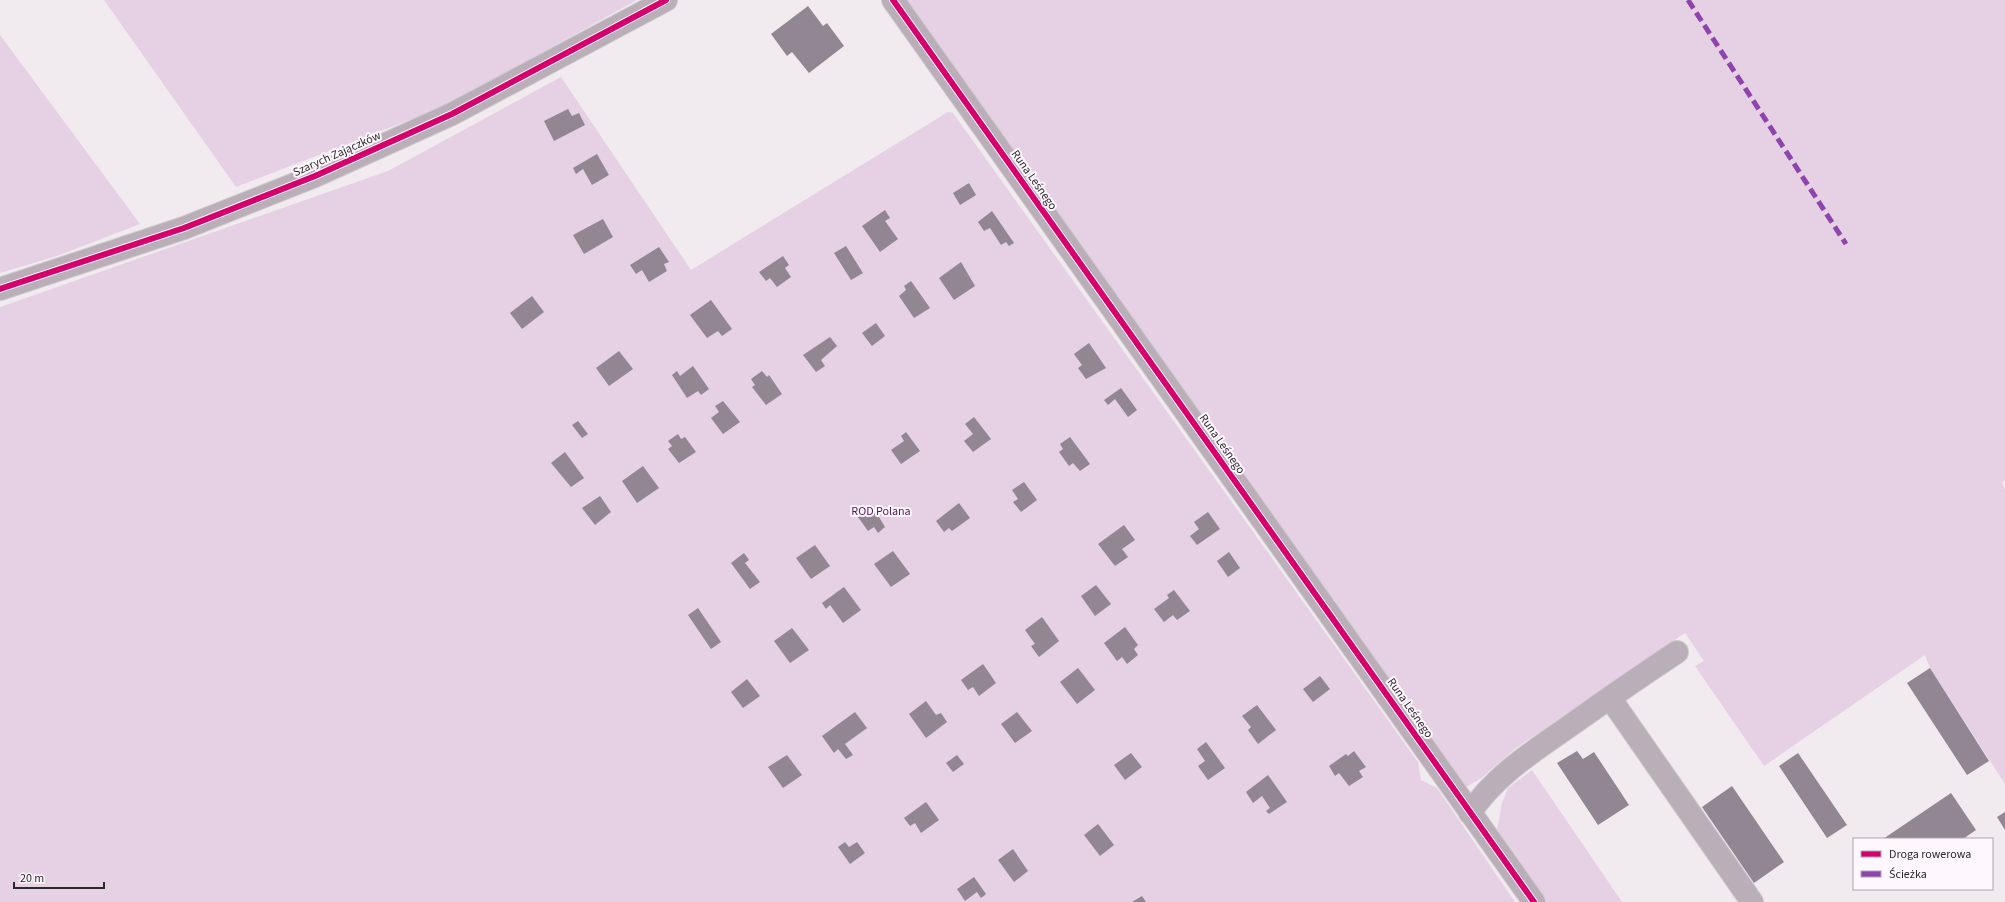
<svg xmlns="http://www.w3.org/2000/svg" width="2005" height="902" font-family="'Source Sans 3',sans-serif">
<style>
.green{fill:#e6d0e4}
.building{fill:#918691}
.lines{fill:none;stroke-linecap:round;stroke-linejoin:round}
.minor-casing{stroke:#cdc9cc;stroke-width:24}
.minor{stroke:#baafb9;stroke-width:22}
.quiet{stroke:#8e44ad;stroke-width:5;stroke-dasharray:10 5;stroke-linecap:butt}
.cycleway-casing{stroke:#fff7fe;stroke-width:8}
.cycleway{stroke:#d6006c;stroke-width:6}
.labels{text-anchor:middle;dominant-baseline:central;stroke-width:4;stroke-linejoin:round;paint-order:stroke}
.street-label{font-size:12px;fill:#2c292c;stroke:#fff7fe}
.park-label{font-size:12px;fill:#541654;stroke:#fff7fe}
</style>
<rect width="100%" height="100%" fill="#f1ebf0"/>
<g class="green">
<path d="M104,0H637L443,107L236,187Z"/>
<path d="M899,0H2005V480L2002,483L2005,489V784L1930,668L1925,655L1764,766L1695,666L1704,661L1685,633L1516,748L1480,779L1466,787Z"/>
<path d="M0,35L140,224L57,256L0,273Z"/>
<path d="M561,77L691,270L948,112L953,113L1418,762L1421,780L1437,788L1515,902H0V307L388,171Z"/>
<path d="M1532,770L1622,902H1547L1497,830L1502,803L1508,788Z"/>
</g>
<g class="building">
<path d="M808,6L823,26L827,23L844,46L809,73L792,52L787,56L771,34Z"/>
<path d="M568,109L572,116L579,113L585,125L554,141L544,121Z"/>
<path d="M597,154L609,175L592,185L583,169L576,174L573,168Z"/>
<path d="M969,183L976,195L960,205L953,193Z"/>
<path d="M885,210L890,218L885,221L898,239L880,252L862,226Z"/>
<path d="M992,211L1014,243L1009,246L1006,242L1001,245L990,228L984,231L978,222Z"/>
<path d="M603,219L613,237L584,254L573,235Z"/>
<path d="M846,246L863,273L851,280L834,253Z"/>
<path d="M659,247L669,262L664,264L667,271L649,282L642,270L636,274L630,265Z"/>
<path d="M783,256L789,265L785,268L791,277L777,287L770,278L766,281L759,272Z"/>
<path d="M961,262L975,286L954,300L939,278Z"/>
<path d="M911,281L930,308L914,318L899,296L906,290L904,286Z"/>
<path d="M532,296L544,312L522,329L510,313Z"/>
<path d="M711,300L732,329L722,336L718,331L707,338L690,315Z"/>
<path d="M876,323L885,336L872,346L862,333Z"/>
<path d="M830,337L837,346L821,360L825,366L816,372L803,355Z"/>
<path d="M1089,343L1106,368L1086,379L1078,368L1082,365L1074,354Z"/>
<path d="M619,351L633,369L609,386L596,368Z"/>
<path d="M693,366L709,389L701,395L698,391L687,398L672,375L677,371L680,376Z"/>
<path d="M762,371L767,377L769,375L782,394L766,405L752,387L755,385L751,379Z"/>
<path d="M1121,388L1137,410L1128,417L1115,399L1108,405L1104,400Z"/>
<path d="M723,401L740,422L723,434L711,418L719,412L715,406Z"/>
<path d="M974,417L991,439L973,452L964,441L973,434L965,424Z"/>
<path d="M578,421L588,434L582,438L572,425Z"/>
<path d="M906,432L920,451L901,464L891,450L904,441L901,436Z"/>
<path d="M678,434L681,439L685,437L696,452L679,463L668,449L672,446L668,441Z"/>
<path d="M1070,437L1090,464L1080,471L1073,463L1069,466L1059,452L1063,449L1060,444Z"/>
<path d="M565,452L584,478L571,487L551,463Z"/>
<path d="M643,466L659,488L637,503L622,481Z"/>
<path d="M1024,482L1037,500L1021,512L1013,502L1018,499L1012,490Z"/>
<path d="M600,496L611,512L595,525L582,508Z"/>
<path d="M959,503L970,518L952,531L949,528L944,532L936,521Z"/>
<path d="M873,507L885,527L878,533L874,527L868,531L858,517Z"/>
<path d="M1208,512L1220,529L1197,545L1190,536L1199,529L1194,522Z"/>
<path d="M1124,525L1135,540L1122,549L1128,557L1115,566L1098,544Z"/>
<path d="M815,545L830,566L811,579L796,558Z"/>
<path d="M893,551L910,574L891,587L874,564Z"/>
<path d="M1229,552L1240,568L1228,577L1217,561Z"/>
<path d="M744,553L749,560L745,563L760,582L750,589L731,563Z"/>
<path d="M1096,585L1111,604L1095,616L1081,596Z"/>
<path d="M844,587L861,610L843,623L830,605L826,609L822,603Z"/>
<path d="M1174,590L1190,611L1177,620L1173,615L1164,622L1154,609L1169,598L1167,595Z"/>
<path d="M698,608L721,642L711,649L688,615Z"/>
<path d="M1042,617L1059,641L1039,657L1031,646L1035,644L1025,630Z"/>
<path d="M1125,627L1138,645L1134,649L1138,655L1127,664L1122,657L1117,661L1104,643Z"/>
<path d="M792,628L809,650L790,663L774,641Z"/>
<path d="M983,664L996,683L979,696L973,687L968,690L961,680Z"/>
<path d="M1078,668L1095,690L1077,704L1060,682Z"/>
<path d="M1930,668L1989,761L1967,775L1907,683Z"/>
<path d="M1320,676L1330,689L1313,702L1303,689Z"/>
<path d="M747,679L760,696L743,708L731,692Z"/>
<path d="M926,701L936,715L941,713L947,722L926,738L909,714Z"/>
<path d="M1257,705L1276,730L1258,744L1248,730L1251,727L1242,716Z"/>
<path d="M855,712L867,728L845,744L853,755L846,759L838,749L834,753L822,736Z"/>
<path d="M1017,712L1032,731L1015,743L1001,724Z"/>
<path d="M1206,742L1225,768L1208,780L1198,766L1205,761L1197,749Z"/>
<path d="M1354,751L1366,767L1359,771L1363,777L1349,786L1339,773L1335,776L1329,766L1346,754L1348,756Z"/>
<path d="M1577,751L1583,759L1594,752L1629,805L1598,825L1557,763Z"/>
<path d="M1131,753L1142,767L1125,780L1114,765Z"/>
<path d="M1798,753L1847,825L1827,838L1779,766Z"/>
<path d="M787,755L802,775L783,788L768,767Z"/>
<path d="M957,755L964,764L953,772L946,763Z"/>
<path d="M1268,775L1287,802L1269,814L1266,811L1270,808L1262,796L1253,803L1246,792Z"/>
<path d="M1732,786L1784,862L1754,883L1702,807Z"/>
<path d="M1951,793L1976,830L1963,839H1883Z"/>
<path d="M926,802L939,820L921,833L915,823L910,826L904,818Z"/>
<path d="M2005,812V830L1997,817Z"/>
<path d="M1098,824L1114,845L1100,856L1084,835Z"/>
<path d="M845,842L849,847L857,842L865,853L850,864L838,847Z"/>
<path d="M1013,849L1028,871L1014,882L998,860Z"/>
<path d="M974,877L986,894L981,898L977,892L965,901L957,889Z"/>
<path d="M1142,896L1146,902H1132Z"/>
</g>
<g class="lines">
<g class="minor-casing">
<g id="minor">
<path d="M893,0L1534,902"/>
<path d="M0,289L184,228L315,176L452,114L666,0"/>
<path d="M1610,698L1752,902"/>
<path d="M1470,813C1495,775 1534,751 1571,725C1606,700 1641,676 1677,652"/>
</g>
</g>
<use href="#minor" class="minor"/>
<path class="quiet" d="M1688,0L1846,244"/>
<g class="cycleway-casing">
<g id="cycleway">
<path d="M893,0L1534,902"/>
<path d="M0,289L184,228L315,176L452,114L666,0"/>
</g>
</g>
<use href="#cycleway" class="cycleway"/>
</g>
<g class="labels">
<g class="street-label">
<text transform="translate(337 154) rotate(-24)">Szarych Zajączków</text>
<text transform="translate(1034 180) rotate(55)">Runa Leśnego</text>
<text transform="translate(1222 444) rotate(55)">Runa Leśnego</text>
<text transform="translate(1410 708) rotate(55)">Runa Leśnego</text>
</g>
<g class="park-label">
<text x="881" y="511">ROD Polana</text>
</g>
</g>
<rect x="1853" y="838" width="140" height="52" fill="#fff7fe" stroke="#aba5aa"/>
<rect x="1861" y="851" width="20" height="6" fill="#d6006c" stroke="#aba5aa"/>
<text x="1889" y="858" font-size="12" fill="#2c292c">Droga rowerowa</text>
<rect x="1861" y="871" width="20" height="6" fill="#8e44ad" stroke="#aba5aa"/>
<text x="1889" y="878" font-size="12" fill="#2c292c">Ścieżka</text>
<path d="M14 882v6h90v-6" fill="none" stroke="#2c292c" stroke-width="2"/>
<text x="20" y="882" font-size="12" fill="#2c292c" stroke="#fff7fe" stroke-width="3" paint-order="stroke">20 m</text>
</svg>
